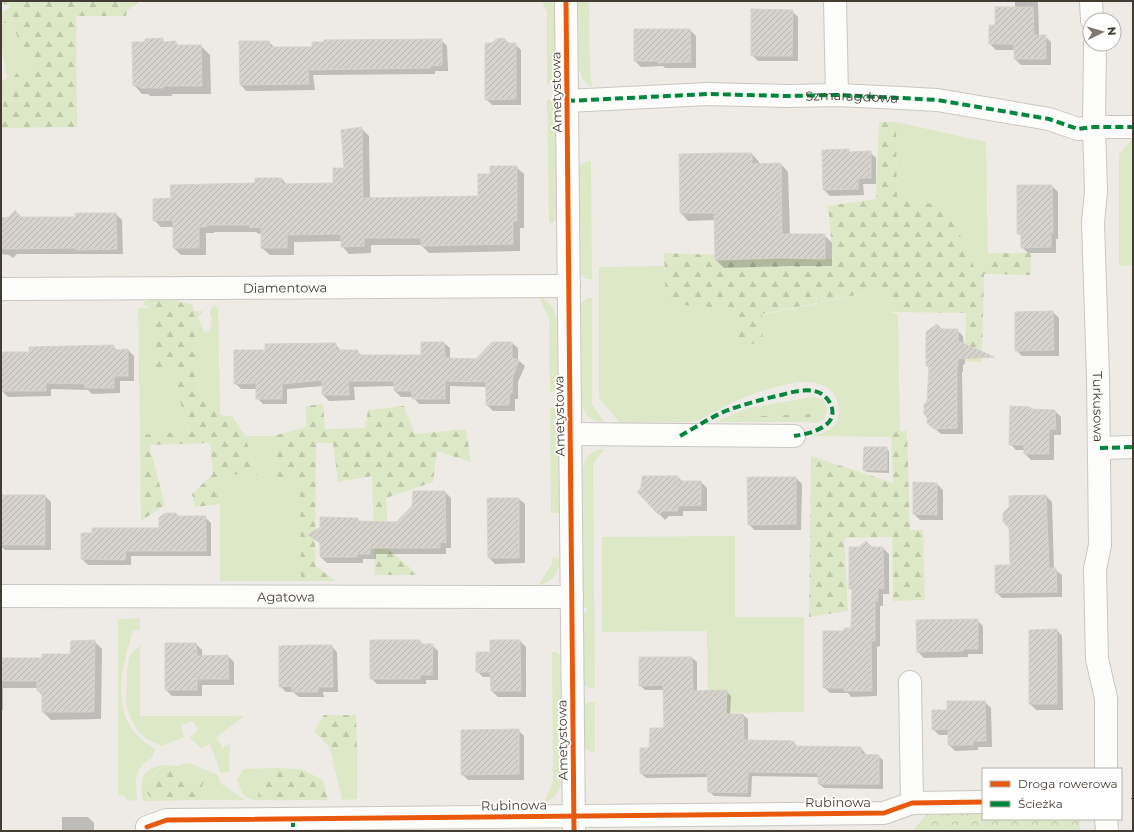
<svg xmlns="http://www.w3.org/2000/svg" width="1134" height="832" font-family="Montserrat,sans-serif">
<style>
.grass{fill:#dde8c6}
.forest{fill:url(#forest-firs)}
.park{fill:url(#park-crowns)}
.shadow{fill:#0003}
.building{fill:url(#building-hatch);stroke:#d6d2cc}
.lines{fill:none;stroke-linecap:round;stroke-linejoin:round}
.street-casing{stroke:#cac7c2;stroke-width:24}
.street{stroke:#fcfcfb;stroke-width:22}
.quiet{stroke:#00873e;stroke-width:4;stroke-dasharray:8 4;stroke-linecap:butt}
.cycleway-casing{stroke:#fff;stroke-width:8}
.cycleway{stroke:#e8590c;stroke-width:5}
.labels{text-anchor:middle;dominant-baseline:central;stroke-width:3.5;stroke-linejoin:round;paint-order:stroke}
.street-label{font-size:13px;fill:#433c33;stroke:#fff}
</style>
<defs>
<pattern id="forest-firs" width="22" height="20" patternUnits="userSpaceOnUse"><rect width="22" height="20" fill="#dde8c6"/><path d="M5 1l3.5 6h-7zM16 11l3.5 6h-7z" fill="#bfc8ab"/></pattern>
<pattern id="park-crowns" width="20" height="18" patternUnits="userSpaceOnUse"><rect width="20" height="18" fill="#dde8c6"/><path d="M2 6a3 3 0 1 1 6 0M12 15a3 3 0 1 1 6 0" fill="none" stroke="#bfc8ab"/></pattern>
<pattern id="building-hatch" width="6" height="6" patternUnits="userSpaceOnUse"><rect width="6" height="6" fill="#d6d2cd"/><path d="M-1 1l2-2M0 6l6-6M5 7l2-2" fill="none" stroke="#b9b5b0"/></pattern>
</defs>
<rect width="100%" height="100%" fill="#eeebe6"/>
<g class="grass">
<path d="M542,1H553L555,5V81L547,84V12Z"/>
<path d="M578,1H589L590,71L592,88L583,80L579,68Z"/>
<path d="M1,23H12L18,38L15,43L20,57H32L37,70L11,95L4,97L2,128L1,81L7,78L1,46Z"/>
<path d="M547,100H550L555,104L557,219L552,223H549Z"/>
<path d="M896,122L986,142L988,267H974L947,205L897,200Z"/>
<path d="M1133,139V265L1119,266V154Z"/>
<path d="M591,161L592,279H587L581,275L579,166L585,162Z"/>
<path d="M664,266L667,304L741,309L736,345L762,315L891,288L890,312L898,315L900,437L808,436C827,434 843,426 838,404C835,390 824,383 810,382C792,380 748,395 731,403C720,409 708,416 696,421C690,423 681,422 675,422C657,422 638,423 620,423L599,398V267Z"/>
<path d="M539,297C550,302 555,308 557,319L558,388L553,392H550L549,318Z"/>
<path d="M587,298H592V405L605,423C592,421 585,417 582,404L581,303Z"/>
<path d="M152,299L156,310L152,371H172L188,432L140,435L138,308H151L145,306L144,302Z"/>
<path d="M214,305L218,308L220,408L199,394L194,311H203L198,317L204,332L210,331L212,319L210,316V311Z"/>
<path d="M812,397C827,398 830,407 824,419L816,423L808,422L812,415L734,417V422H715L748,408Z"/>
<path d="M550,408H553L558,411L559,513H551Z"/>
<path d="M245,436H273V476L300,480L301,581H220V473L257,475Z"/>
<path d="M600,449H604L593,465L595,688H590L584,685V612H587V608H583V470C584,458 589,452 600,449Z"/>
<path d="M735,536V617H804V712L708,713L707,631L602,632V537Z"/>
<path d="M552,556L560,560C559,574 551,582 537,587L552,564Z"/>
<path d="M140,618V630H133C120,674 107,721 155,749L152,758C132,770 136,779 137,800L127,801L124,795H118V619Z"/>
<path d="M140,645V716H244L216,738L223,748L230,743L229,772L221,773L210,744L201,748L190,738L198,730L193,721L181,725L184,737L162,746L147,739L138,731L130,717L126,705L127,672L129,657Z"/>
<path d="M552,652H556L560,655L562,782C559,792 554,799 544,803L553,782Z"/>
<path d="M590,702H595V752H590L585,748L584,705Z"/>
<path d="M330,748L357,749V799L342,800Z"/>
<path d="M189,763L218,775L220,783L245,800H197L204,778L187,783L176,766Z"/>
<path d="M164,765L153,774L148,793L153,801H143C140,780 141,768 164,765Z"/>
<path d="M275,768L259,779L258,800C243,800 242,793 237,780L243,769Z"/>
</g>
<g class="forest">
<path d="M1,1H139L127,11L126,16H76L77,127L2,128L4,97L11,94V82L19,69L37,70L32,57H24L21,66L13,65L14,60L20,57L15,43L18,38L12,23H1V12L9,9L10,5L3,4L1,6Z"/>
<path d="M879,122H896L897,200L947,205L974,267H988L987,253H1031V275L984,274L982,362L965,361L966,313L890,312V288L762,314L763,343L735,345L740,309L666,304L664,253L833,259L828,206L876,199Z"/>
<path d="M171,294L179,302L192,304L194,311L199,394L220,408V415L232,416L245,436L257,475L221,474V504L195,507L192,494L213,474L210,443L149,445L165,505L141,521L140,435L188,431L172,371H151V309H155L152,307V299Z"/>
<path d="M323,404L325,429L365,428L368,410L404,406L415,434L466,429L471,462L437,451L433,482L386,498L389,549L418,575H375L372,476L338,482L333,443H316L315,566L336,581H301L300,480L273,476V436L306,427V406Z"/>
<path d="M812,414L808,422H734V417Z"/>
<path d="M891,431H907L910,530H923L925,600L893,601L892,537L844,538L848,611L809,617L811,456L893,483Z"/>
<path d="M324,715H356L357,749L330,748L314,731Z"/>
<path d="M164,765L176,766L187,783L205,778L197,800L153,801L147,793C149,778 153,775 164,765Z"/>
<path d="M275,768L301,769L323,780L328,800H258L259,779Z"/>
</g>
<path class="park" d="M983,811V819H1080V831H912L929,812Z"/>
<g class="shadow">
<path d="M1015,1H1038L1039,36H1045L1051,42V65H1021L1015,59V50H996L990,44L996,26L1015,8Z"/>
<path d="M792,11L798,17V61H758L752,55Z"/>
<path d="M690,30L696,36V68H665L663,66L641,67L635,61Z"/>
<path d="M162,39L165,43L175,42L179,46H201L210,55L211,94H172V96H150L148,94H142L134,85L146,43Z"/>
<path d="M441,40L447,46L448,71H435V74L313,75L315,90L246,91L241,85L269,42L275,48H313Z"/>
<path d="M492,44H515L521,50V105H492L486,99Z"/>
<path d="M362,129L369,136L370,199L479,197L491,175L516,167L524,174V228H520V251L429,253L421,245H371V253L349,254L342,246V241L294,242V255H270L262,248V234H259L256,232H214V233H206V255H181L174,248V227H161L154,220L172,199L282,179L287,185L334,184L345,169Z"/>
<path d="M848,150L851,153L870,152L876,158V184H863L864,195L830,196L824,190Z"/>
<path d="M752,154L759,162V165L781,164L788,172L790,235H824L832,243V266H791L724,268L716,260L715,220L688,221L681,213Z"/>
<path d="M1052,186L1058,192V239H1056V253H1028L1022,247V237L1018,233Z"/>
<path d="M76,214H116L122,220L123,254H17L13,258L9,255L1,254V218H76Z"/>
<path d="M1053,312L1059,318V356H1022L1016,350Z"/>
<path d="M942,330H957L963,336L965,364L963,365V372H962L963,434H941L934,428L928,402L930,368L927,366Z"/>
<path d="M444,343L450,348V359L477,360L512,343L518,348V360L525,366L518,382V399H515V411H493L487,405V387L450,386V404H419L413,397H401L395,391V386L354,387L355,400L329,401L323,395V386L287,389V404H263L257,398V389H241L235,383L266,351L335,344L341,351H357L362,356H422Z"/>
<path d="M113,346L117,350H128L134,356V381H120V393L92,394L88,390L51,389V396L8,397L2,391L1,353H30Z"/>
<path d="M1030,408L1033,410L1055,411L1061,417V435H1054V460H1031L1025,454V450H1016L1010,444Z"/>
<path d="M886,448L889,451V473L867,472L864,470Z"/>
<path d="M678,477L683,482H701L707,488V511H683V516H669L665,520L638,492L642,488Z"/>
<path d="M796,478L802,484L801,530H754L749,524Z"/>
<path d="M914,483L937,484L943,490V520H920L914,514Z"/>
<path d="M445,492L451,498V548H446V554H376V559H363V563H327L321,557V544L309,535L357,519L361,522L397,523Z"/>
<path d="M1,496H45L51,502V550H5L1,546Z"/>
<path d="M1046,496L1052,502L1054,569L1062,575V597L1002,598L996,592L1011,566L1010,507Z"/>
<path d="M519,499L525,504V563L495,564L489,558Z"/>
<path d="M178,517H205L211,523V556H131V565H88L82,559L93,534L160,529Z"/>
<path d="M872,548H883L889,554V594H883V606H880V646L877,647V696L851,697L848,693H830L824,687L845,632L852,629L853,591L850,588Z"/>
<path d="M977,620L983,626V654H968V657L924,658L918,652Z"/>
<path d="M1057,630L1062,636L1063,710H1036L1030,704Z"/>
<path d="M94,641L102,649L101,719L51,720L43,712V696L38,691V688H3V710H1V659H43L71,655Z"/>
<path d="M420,641L423,645H432L438,651V680H426V684H377L371,678Z"/>
<path d="M520,641L526,647V697H498L492,691L491,677H483L477,671L491,653Z"/>
<path d="M166,644H196L202,650V656H228L234,662V685H202V696H172L166,690Z"/>
<path d="M331,646L337,652L338,692H323L324,697H299L293,692H286L280,686Z"/>
<path d="M692,658L697,662V692L726,691L731,696L730,715H743L748,719V742H793L798,747L861,748L865,753V755L878,756L883,760V789L824,788L819,784V777L752,776L751,797L714,796L709,791V777L646,778L641,773L665,729L664,690H645L640,685Z"/>
<path d="M985,702L991,708L992,747H978V750L955,751L949,745V735H939L933,729L948,711Z"/>
<path d="M518,730L524,736V780H468L462,774Z"/>
<path d="M62,817H88L94,823V831H62Z"/>
</g>
<g class="building">
<path d="M995,7H1033L1034,35H1046V59H1014V44H989V25H995Z"/>
<path d="M751,9L793,10L792,56H751Z"/>
<path d="M634,29H690L691,62L658,63V61H634Z"/>
<path d="M163,38V42L176,41V45H201L202,86H163V88H140V86H133L132,42H145V39Z"/>
<path d="M504,38L508,43H516V99L485,100V43H492L496,39Z"/>
<path d="M442,39V65L430,66V68L308,70L309,84L240,85L239,41H269L270,47H312V42H324V40Z"/>
<path d="M362,127L363,198L478,196V174H490V166H517V221H513V244L421,246V238H364V246L341,247V234L287,235V248H261V227L250,228V225H207V227H199V248H173V220L153,221V199L171,198L170,185L255,183V178H282V184L333,183V168H344L341,130Z"/>
<path d="M849,149V152L871,151V178H858V189L823,190L822,150Z"/>
<path d="M724,153H752V164L781,163L782,234H825V259L783,258L715,260L714,213H680L679,154Z"/>
<path d="M1017,185H1052L1053,233L1051,234V247L1021,248V234H1017Z"/>
<path d="M15,210L21,217H75V213H116L117,249L76,250V248L1,249V218L9,217Z"/>
<path d="M1053,311L1054,350L1015,351V312Z"/>
<path d="M937,324L942,329H958V341L994,357L958,359V366H957V428L934,429L927,423V417L924,414V404L927,402L929,367L926,366V332Z"/>
<path d="M421,342H444L445,358L476,359L492,342H512V358L519,360L513,376L512,393H510L509,405H486V382L445,381V399H412V391H394V381H348L349,395H322V380L282,384V399H256V383L234,384V350H265V344L336,343V350H358V355H421Z"/>
<path d="M114,345V350L128,349V376H114V388H85V384L46,383V391H1V352H29V347Z"/>
<path d="M1010,406L1030,407L1031,409L1055,410L1056,429H1049V454H1024V445H1009Z"/>
<path d="M864,447H887V470H863Z"/>
<path d="M642,476H678V481H701V505L678,506V511H663L659,515L637,492L641,488Z"/>
<path d="M747,477H796V524L748,525Z"/>
<path d="M913,482L937,483V515L913,514Z"/>
<path d="M413,491H445L446,543L440,542V548H370V554H358L357,557H320V542L308,535L320,527V517L358,518V521L396,522L412,506Z"/>
<rect x="1" y="495" width="44" height="50"/>
<path d="M1046,495L1049,568H1056L1057,592L995,593V565H1010L1009,528L1003,522V513L1009,507V496Z"/>
<path d="M487,498H519V558H488Z"/>
<path d="M165,513H176L178,516H206V551H126L125,560L81,559V533H92V528H159V518Z"/>
<path d="M866,541L872,547H883L884,589L878,588V601H875V641H871L872,691H844L845,688H823V631H844V628H851L852,589H849V547H859Z"/>
<path d="M978,619V649H963V651L917,652L916,620Z"/>
<path d="M1057,629V704H1029V630Z"/>
<path d="M95,640L94,712H42V692L37,691V681H1V658H42V654H70L71,641Z"/>
<path d="M370,640H420V644H433L432,675H420V679H370Z"/>
<path d="M490,640H520L521,691H491L490,672H476V652H490Z"/>
<path d="M165,643H196L197,656L228,655L229,679H197V690H165Z"/>
<path d="M311,645H332L333,687H318V692H292V686L279,687V646Z"/>
<path d="M639,657H692L693,691L727,690L726,714H743L744,740L794,741V746L861,747V754L879,755V784H818V773L748,772L747,793L708,792L707,773L640,774V748H649L650,728H664L663,685L639,686Z"/>
<path d="M947,701H985L986,741H973V745H948V729L932,730V710H947Z"/>
<path d="M519,729V774L461,775V730Z"/>
</g>
<g class="lines">
<g class="street-casing">
<g id="street">
<path d="M566,1L574,831"/>
<path d="M835,1L837,95"/>
<path d="M1091,1L1092,20"/>
<path id="s1" d="M1095,44L1094,127L1096,191L1093,223L1098,376L1100,545L1095,569L1097,659L1106,698V769"/>
<path d="M567,101L708,94L787,96L837,95L901,98L937,100L1049,119L1078,129L1094,127H1133"/>
<path id="s2" d="M1,289L569,286"/>
<path d="M570,434L794,436"/>
<path d="M1100,448L1133,447"/>
<path id="s3" d="M1,596L572,597"/>
<path d="M910,682L912,803"/>
<path d="M1106,819L1107,831"/>
<path d="M147,827L167,820L884,813L912,803L983,802"/>
</g>
</g>
<use href="#street" class="street"/>
<g class="quiet">
<path id="s4" d="M567,101L708,94L787,96L837,95L901,98L937,100L1049,119L1078,129L1094,127H1133"/>
<path d="M680,436C696,427 711,417 728,410C745,404 763,399 781,395C792,392 803,389 814,391C828,393 839,412 828,423C818,432 806,434 794,436"/>
<path d="M1100,448L1133,447"/>
<path d="M1133,799V798"/>
<path d="M293,819V831"/>
</g>
<g class="cycleway-casing">
<g id="cycleway">
<path d="M566,1L574,831"/>
<path d="M147,827L167,820L884,813L912,803L983,802"/>
</g>
</g>
<use href="#cycleway" class="cycleway"/>
</g>
<g class="labels">
<g class="street-label">
<text transform="translate(556 92) rotate(-91)">Ametystowa</text>
<text stroke="none"><textPath href="#s4" startOffset="285">Szmaragdowa</textPath></text>
<text stroke="none"><textPath href="#s2" startOffset="284">Diamentowa</textPath></text>
<text stroke="none"><textPath href="#s1" startOffset="363">Turkusowa</textPath></text>
<text transform="translate(559 416) rotate(-91)">Ametystowa</text>
<text stroke="none"><textPath href="#s3" startOffset="285">Agatowa</textPath></text>
<text transform="translate(562 740) rotate(-91)">Ametystowa</text>
<text x="838" y="802">Rubinowa</text>
<text transform="translate(514 805) rotate(-1)">Rubinowa</text>
</g>
</g>
<rect width="1134" height="832" fill="none" stroke="#433c33" stroke-width="4"/>
<rect x="982" y="768" width="140" height="52" fill="#ffffff" stroke="#b4b1ad"/>
<rect x="990" y="781" width="20" height="6" fill="#e8590c" stroke="#b4b1ad"/>
<text x="1018" y="788" font-size="12" fill="#433c33">Droga rowerowa</text>
<rect x="990" y="801" width="20" height="6" fill="#00873e" stroke="#b4b1ad"/>
<text x="1018" y="808" font-size="12" fill="#433c33">Ścieżka</text>
<g transform="translate(1102 32) rotate(85)"><circle r="19" fill="#ffffff" stroke="#b4b1ad"/>
<path d="M0-3L7 15L0 10L-7 15Z" fill="#7f7972"/>
<text y="-6" font-size="11" font-weight="bold" text-anchor="middle" fill="#433c33">N</text>
</g>
</svg>
